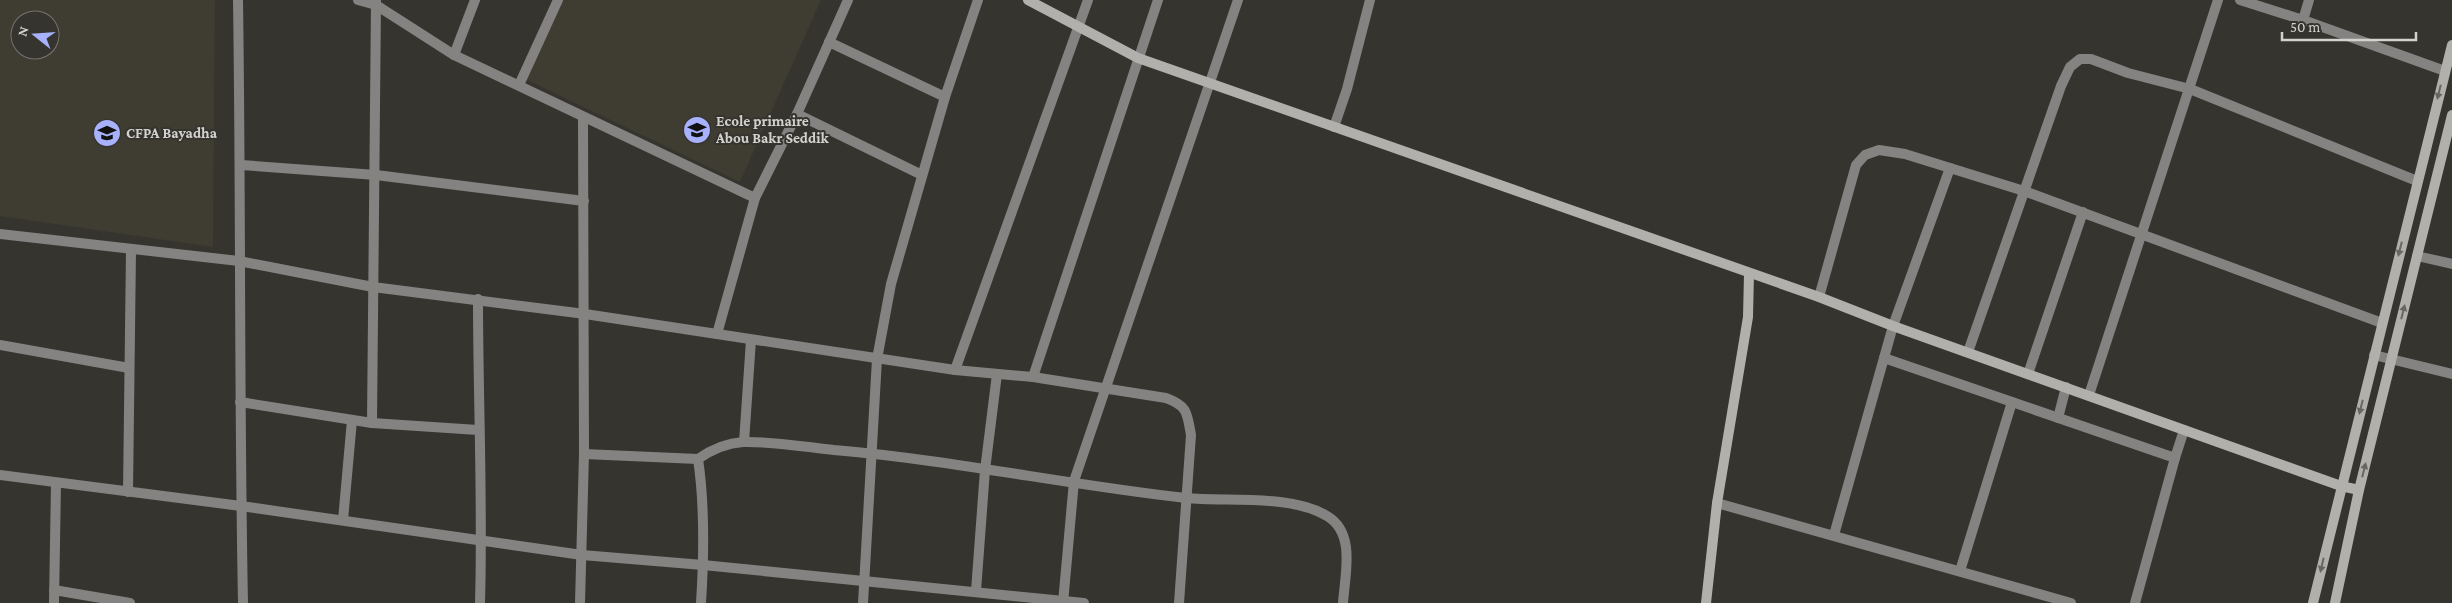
<svg xmlns="http://www.w3.org/2000/svg" width="2452" height="603" font-family="'Crimson Pro',serif">
<style>
.built{fill:#3f3d32;fill-rule:evenodd}
.lines{fill:none;stroke-linecap:round;stroke-linejoin:round}
.street{stroke:#848381;stroke-width:10}
.secondary{stroke:#b1b0ac;stroke-width:10}
.oneway{fill:#676661}
.labels{text-anchor:middle;dominant-baseline:central;stroke-width:4;stroke-linejoin:round;paint-order:stroke}
.poi-label{font-size:15px;font-weight:bold;fill:#d3d2cf;stroke:#35342f;text-anchor:start}
</style>
<rect width="100%" height="100%" fill="#35342f"/>
<g class="built">
<path d="M0,0H215L213,247L0,216ZM20,20H50V50H20Z"/>
<path d="M553,0H821L740,182L521,77Z"/>
</g>
<g class="lines">
<g class="street">
<path d="M238,0C241,201 239,402 243,603"/>
<path d="M358,0L376,5L454,55L755,198L797,114L848,0"/>
<path d="M2240,0L2303,20L2445,71"/>
<path d="M2303,20L2309,0"/>
<path d="M829,42L945,97"/>
<path d="M454,55L475,0"/>
<path d="M519,85L558,0"/>
<path d="M797,114L922,175"/>
<path d="M1334,127L1347,89L1370,0"/>
<path d="M241,165L376,175L584,201"/>
<path d="M0,234L239,261L373,287L585,314L955,370L1033,377L1166,398C1188,406 1187,413 1191,435L1179,603"/>
<path d="M2417,256L2452,264"/>
<path d="M1819,297L1856,165L1865,155L1879,150L1905,154L2024,191L2382,323"/>
<path d="M478,299C478,400 483,502 480,603"/>
<path d="M717,334L755,198"/>
<path d="M0,345L129,368"/>
<path d="M1968,352L2061,86L2070,67L2080,59H2091L2128,73L2190,89L2417,181"/>
<path d="M2374,355L2452,374"/>
<path d="M1884,358L2175,458L2184,430"/>
<path d="M955,370L1088,0"/>
<path d="M2028,374L2083,212"/>
<path d="M1033,377L1158,0"/>
<path d="M2089,395L2218,0"/>
<path d="M240,402L372,423L478,430"/>
<path d="M2058,418L2066,387"/>
<path d="M372,423L376,1"/>
<path d="M744,442L751,340"/>
<path d="M584,454L698,459"/>
<path d="M0,475L241,506L582,555L703,565L1084,603"/>
<path d="M128,492L131,250"/>
<path d="M1717,503L2071,603"/>
<path d="M343,520L352,420"/>
<path d="M1834,535L1893,326L1950,168"/>
<path d="M1960,571L2012,402"/>
<path d="M54,590L130,603"/>
<path d="M976,591L985,470L997,374"/>
<path d="M54,603L56,483"/>
<path d="M580,603L584,454L583,118"/>
<path d="M701,603C704,556 705,506 698,459C711,450 727,443 743,442C770,441 806,447 834,450C952,460 1068,485 1186,498C1227,502 1291,494 1327,516C1356,533 1345,574 1343,603"/>
<path d="M863,603L877,359L891,284L945,97L978,0"/>
<path d="M1063,603L1074,481L1238,0"/>
<path d="M2135,603L2175,458"/>
</g>
<g class="secondary">
<path d="M1028,0L1138,58L1819,297L1893,326L2341,486L2359,490"/>
<path d="M1706,603L1717,503L1748,317L1749,274"/>
<path d="M2313,603L2452,45"/>
<path d="M2335,603L2359,490L2452,115"/>
</g>
</g>
<defs><path id="oneway-solid" d="M-6-.8H1V-3.2L6.5 0L1 3.2V.8H-6Z" transform="scale(1.25)"/></defs>
<g class="oneway">
<use href="#oneway-solid" transform="translate(2439 92) rotate(104)"/>
<use href="#oneway-solid" transform="translate(2400 249) rotate(104)"/>
<use href="#oneway-solid" transform="translate(2403 312) rotate(-76)"/>
<use href="#oneway-solid" transform="translate(2361 407) rotate(104)"/>
<use href="#oneway-solid" transform="translate(2364 470) rotate(-76)"/>
<use href="#oneway-solid" transform="translate(2322 565) rotate(103)"/>
</g>
<defs>
<g id="school-disc" transform="scale(1.4375)"><circle r="9.5" fill="#a7b1fc" stroke="#35342f"/><path d="M0-5L7-2L0 1L-7-2ZM-4 1L0 2.5L4 1V4Q0 6-4 4Z" fill="#111"/></g>
<g id="university-disc" transform="scale(1.4375)"><circle r="9.5" fill="#a7b1fc" stroke="#35342f"/><path d="M0-5L7-2L0 1L-7-2ZM-4 1L0 2.5L4 1V4Q0 6-4 4Z" fill="#111"/></g>
</defs>
<g fill-rule="evenodd">
<use href="#school-disc" x="697" y="130"/>
<use href="#university-disc" x="107" y="133"/>
</g>
<g class="labels">
<g class="poi-label">
<text x="716" y="121">Ecole primaire<tspan x="716" dy="17">Abou Bakr Seddik</tspan></text>
<text x="126" y="133">CFPA Bayadha</text>
</g>
</g>
<g transform="translate(35 35) rotate(287)"><circle r="24" fill="#35342f" stroke="#74736f"/>
<path d="M0-4L9 19L0 12L-9 19Z" fill="#a7b1fc"/>
<text y="-8" font-size="14" font-weight="bold" text-anchor="middle" fill="#d3d2cf">N</text>
</g>
<path d="M2282 32v8h134v-8" fill="none" stroke="#d3d2cf" stroke-width="2.5"/>
<text x="2290" y="32" font-size="15" fill="#d3d2cf" stroke="#35342f" stroke-width="4" paint-order="stroke">50 m</text>
</svg>
